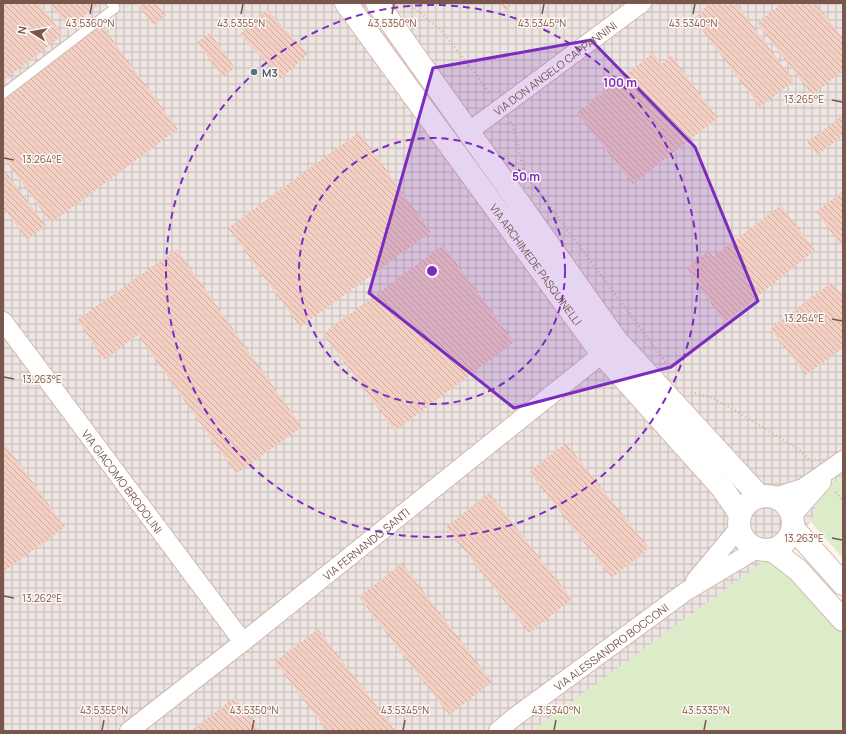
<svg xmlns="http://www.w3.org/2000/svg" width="846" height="734" font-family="Manrope,sans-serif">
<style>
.industrial{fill:url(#industrial-grid)}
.grass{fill:#dcecc9}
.building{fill:url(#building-back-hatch)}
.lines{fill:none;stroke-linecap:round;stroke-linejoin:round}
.lane-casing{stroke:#d1bab0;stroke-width:11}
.street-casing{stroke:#d1bab0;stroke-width:20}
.secondary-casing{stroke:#d6bcb0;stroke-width:24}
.path{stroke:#d9b2a5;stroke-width:2.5;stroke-dasharray:1 3;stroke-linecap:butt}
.lane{stroke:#fff;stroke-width:9}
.street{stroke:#fff;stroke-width:18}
.secondary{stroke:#fff;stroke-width:22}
.marked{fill:#7b2cbf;fill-opacity:0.2;stroke:#7b2cbf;stroke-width:3;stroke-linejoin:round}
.ticks{fill:none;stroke:#7a574d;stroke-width:1.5}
.ring{fill:none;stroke:#7b2cbf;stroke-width:2;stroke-dasharray:7 5}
.service-dot{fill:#5c6f8a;stroke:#fff8f3;stroke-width:1.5}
.labels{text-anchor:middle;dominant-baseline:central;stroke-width:3;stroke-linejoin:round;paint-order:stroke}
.street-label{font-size:11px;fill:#7a574d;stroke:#fff8f3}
.service-label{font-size:11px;font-weight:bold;fill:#4e5e75;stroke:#fff8f3;text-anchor:start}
.ticks-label{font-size:10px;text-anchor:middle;fill:#7a574d;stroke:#fff8f3;stroke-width:3;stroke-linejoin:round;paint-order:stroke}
.centre{fill:#7b2cbf;stroke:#fff8f3;stroke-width:2}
.ring-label{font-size:12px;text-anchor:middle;font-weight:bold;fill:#7b2cbf;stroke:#fff8f3;stroke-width:3;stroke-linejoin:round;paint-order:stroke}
</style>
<defs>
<pattern id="industrial-grid" width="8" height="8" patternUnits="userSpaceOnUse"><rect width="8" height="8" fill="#ede5e1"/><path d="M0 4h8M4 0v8" fill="none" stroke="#c5bcb9"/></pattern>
<pattern id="building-back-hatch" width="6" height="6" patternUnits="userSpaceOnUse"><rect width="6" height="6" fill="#f3d0c3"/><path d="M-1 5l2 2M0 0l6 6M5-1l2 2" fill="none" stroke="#caaca1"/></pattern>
</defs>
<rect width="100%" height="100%" fill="#fdf4ec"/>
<path class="industrial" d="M3,3H843V476L821,493L811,522L770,557L532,731H3Z"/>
<g class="grass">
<path d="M843,476V558L811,522L821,493Z"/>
<path d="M770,557L843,626V731H532Z"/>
</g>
<g class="building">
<path d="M3,3H39L63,35L3,81Z"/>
<path d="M50,3H101L69,28Z"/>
<path d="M137,3H156L166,16L153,25Z"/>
<path d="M500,3H514L505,10Z"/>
<path d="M710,3H736L794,81L760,107L694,19Z"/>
<path d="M782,3H816L843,39V71L812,95L757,23Z"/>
<path d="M267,9L308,54L281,79L240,34Z"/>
<path d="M101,24L178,129L51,223L3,157V97Z"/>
<path d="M210,33L235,68L222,77L197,42Z"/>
<path d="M653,53L661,65L671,55L718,118L633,184L577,113Z"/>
<path d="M843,115V136L817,155L807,142Z"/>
<path d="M359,132L431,232L300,327L228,228Z"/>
<path d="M6,172L46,226L27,240L3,207V174Z"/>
<path d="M843,191V248L816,212Z"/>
<path d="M781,205L815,250L725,323L686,268L709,251L713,257Z"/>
<path d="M443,245L514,342L395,431L323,334Z"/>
<path d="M177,249L302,427L236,474L138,335L104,360L77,320Z"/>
<path d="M832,282L843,296V348L806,375L770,329Z"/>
<path d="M3,441L65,527L3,572Z"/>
<path d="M566,443L649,548L612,578L529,472Z"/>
<path d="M489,493L572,599L529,633L446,527Z"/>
<path d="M402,563L492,682L449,715L359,597Z"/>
<path d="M318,629L396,731H327L275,662Z"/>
<path d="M235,697L260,731H191Z"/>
</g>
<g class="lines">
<g class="lane-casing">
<path id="lane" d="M3,94L115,8L111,3"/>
</g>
<g class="street-casing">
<g id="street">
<path id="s1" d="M468,132L642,3"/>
<path id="s2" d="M3,321L243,642"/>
<path d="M774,497L803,488L843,460"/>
<path d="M792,516L822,482"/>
<path d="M695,581L739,528"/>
<path id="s3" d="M129,731L243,642L602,354"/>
<path id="s4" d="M498,731L512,719L685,592L757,549"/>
</g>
</g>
<g class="secondary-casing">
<g id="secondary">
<path id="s5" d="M346,3L602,354L723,489L740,514"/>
<path d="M377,3L617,341L760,497"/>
<circle cx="766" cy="523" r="27"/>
<path d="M793,528L843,584"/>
<path d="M772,550L798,570L843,620"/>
</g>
</g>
<g class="path">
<path d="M408,3L440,29L475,73L490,94"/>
<path d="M510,122L513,126L524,170L531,181L667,364"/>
<path d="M691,392L713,398L736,411L801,451L811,462"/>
<path d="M836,492L843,501"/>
</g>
<use href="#lane" class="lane"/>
<use href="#street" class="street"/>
<use href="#secondary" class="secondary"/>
</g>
<path class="marked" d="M591,40L695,147L758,301L671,367L514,408L369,293L433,68Z"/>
<path class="ticks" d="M90,14L92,4M241,14L243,4M392,14L394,4M542,14L544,4M693,14L695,4M832,100L842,102M4,158L14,160M832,319L842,321M4,377L14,379M832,538L842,540M4,596L14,598M102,730L104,720M252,730L254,720M403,730L405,720M554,730L556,720M704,730L706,720"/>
<g class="ring">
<circle cx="432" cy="271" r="133"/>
<circle cx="432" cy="271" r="266"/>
</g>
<circle class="service-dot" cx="254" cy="72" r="4"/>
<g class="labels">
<g class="street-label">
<text stroke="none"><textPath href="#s1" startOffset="108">VIA DON ANGELO CAPPANNINI</textPath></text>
<text stroke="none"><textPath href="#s5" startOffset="323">VIA ARCHIMEDE PASQUINELLI</textPath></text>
<text stroke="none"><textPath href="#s2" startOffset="200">VIA GIACOMO BRODOLINI</textPath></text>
<text stroke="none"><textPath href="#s3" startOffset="302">VIA FERNANDO SANTI</textPath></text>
<text stroke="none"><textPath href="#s4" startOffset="141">VIA ALESSANDRO BOCCONI</textPath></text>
</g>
<g class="service-label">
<text x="262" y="72">M3</text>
</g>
</g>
<g class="ticks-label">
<text x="90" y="27">43.5360°N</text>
<text x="241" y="27">43.5355°N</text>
<text x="392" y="27">43.5350°N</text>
<text x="542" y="27">43.5345°N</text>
<text x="693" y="27">43.5340°N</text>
<text x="804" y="103">13.265°E</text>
<text x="42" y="163">13.264°E</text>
<text x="804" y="322">13.264°E</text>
<text x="42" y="383">13.263°E</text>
<text x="804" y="542">13.263°E</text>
<text x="42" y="602">13.262°E</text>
<text x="104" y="714">43.5355°N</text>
<text x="254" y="714">43.5350°N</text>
<text x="405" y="714">43.5345°N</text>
<text x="556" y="714">43.5340°N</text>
<text x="706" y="714">43.5335°N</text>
</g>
<circle cx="432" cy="271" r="6" class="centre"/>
<g class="ring-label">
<text x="620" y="87">100 m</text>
<text x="526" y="181">50 m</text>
</g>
<rect width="846" height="734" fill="none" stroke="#7a574d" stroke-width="8"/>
<g transform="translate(32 32) rotate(281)" stroke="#fff8f3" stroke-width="3" paint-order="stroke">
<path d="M0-3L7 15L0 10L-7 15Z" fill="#7a574d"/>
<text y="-6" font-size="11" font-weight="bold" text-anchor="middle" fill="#7a574d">N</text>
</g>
</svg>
